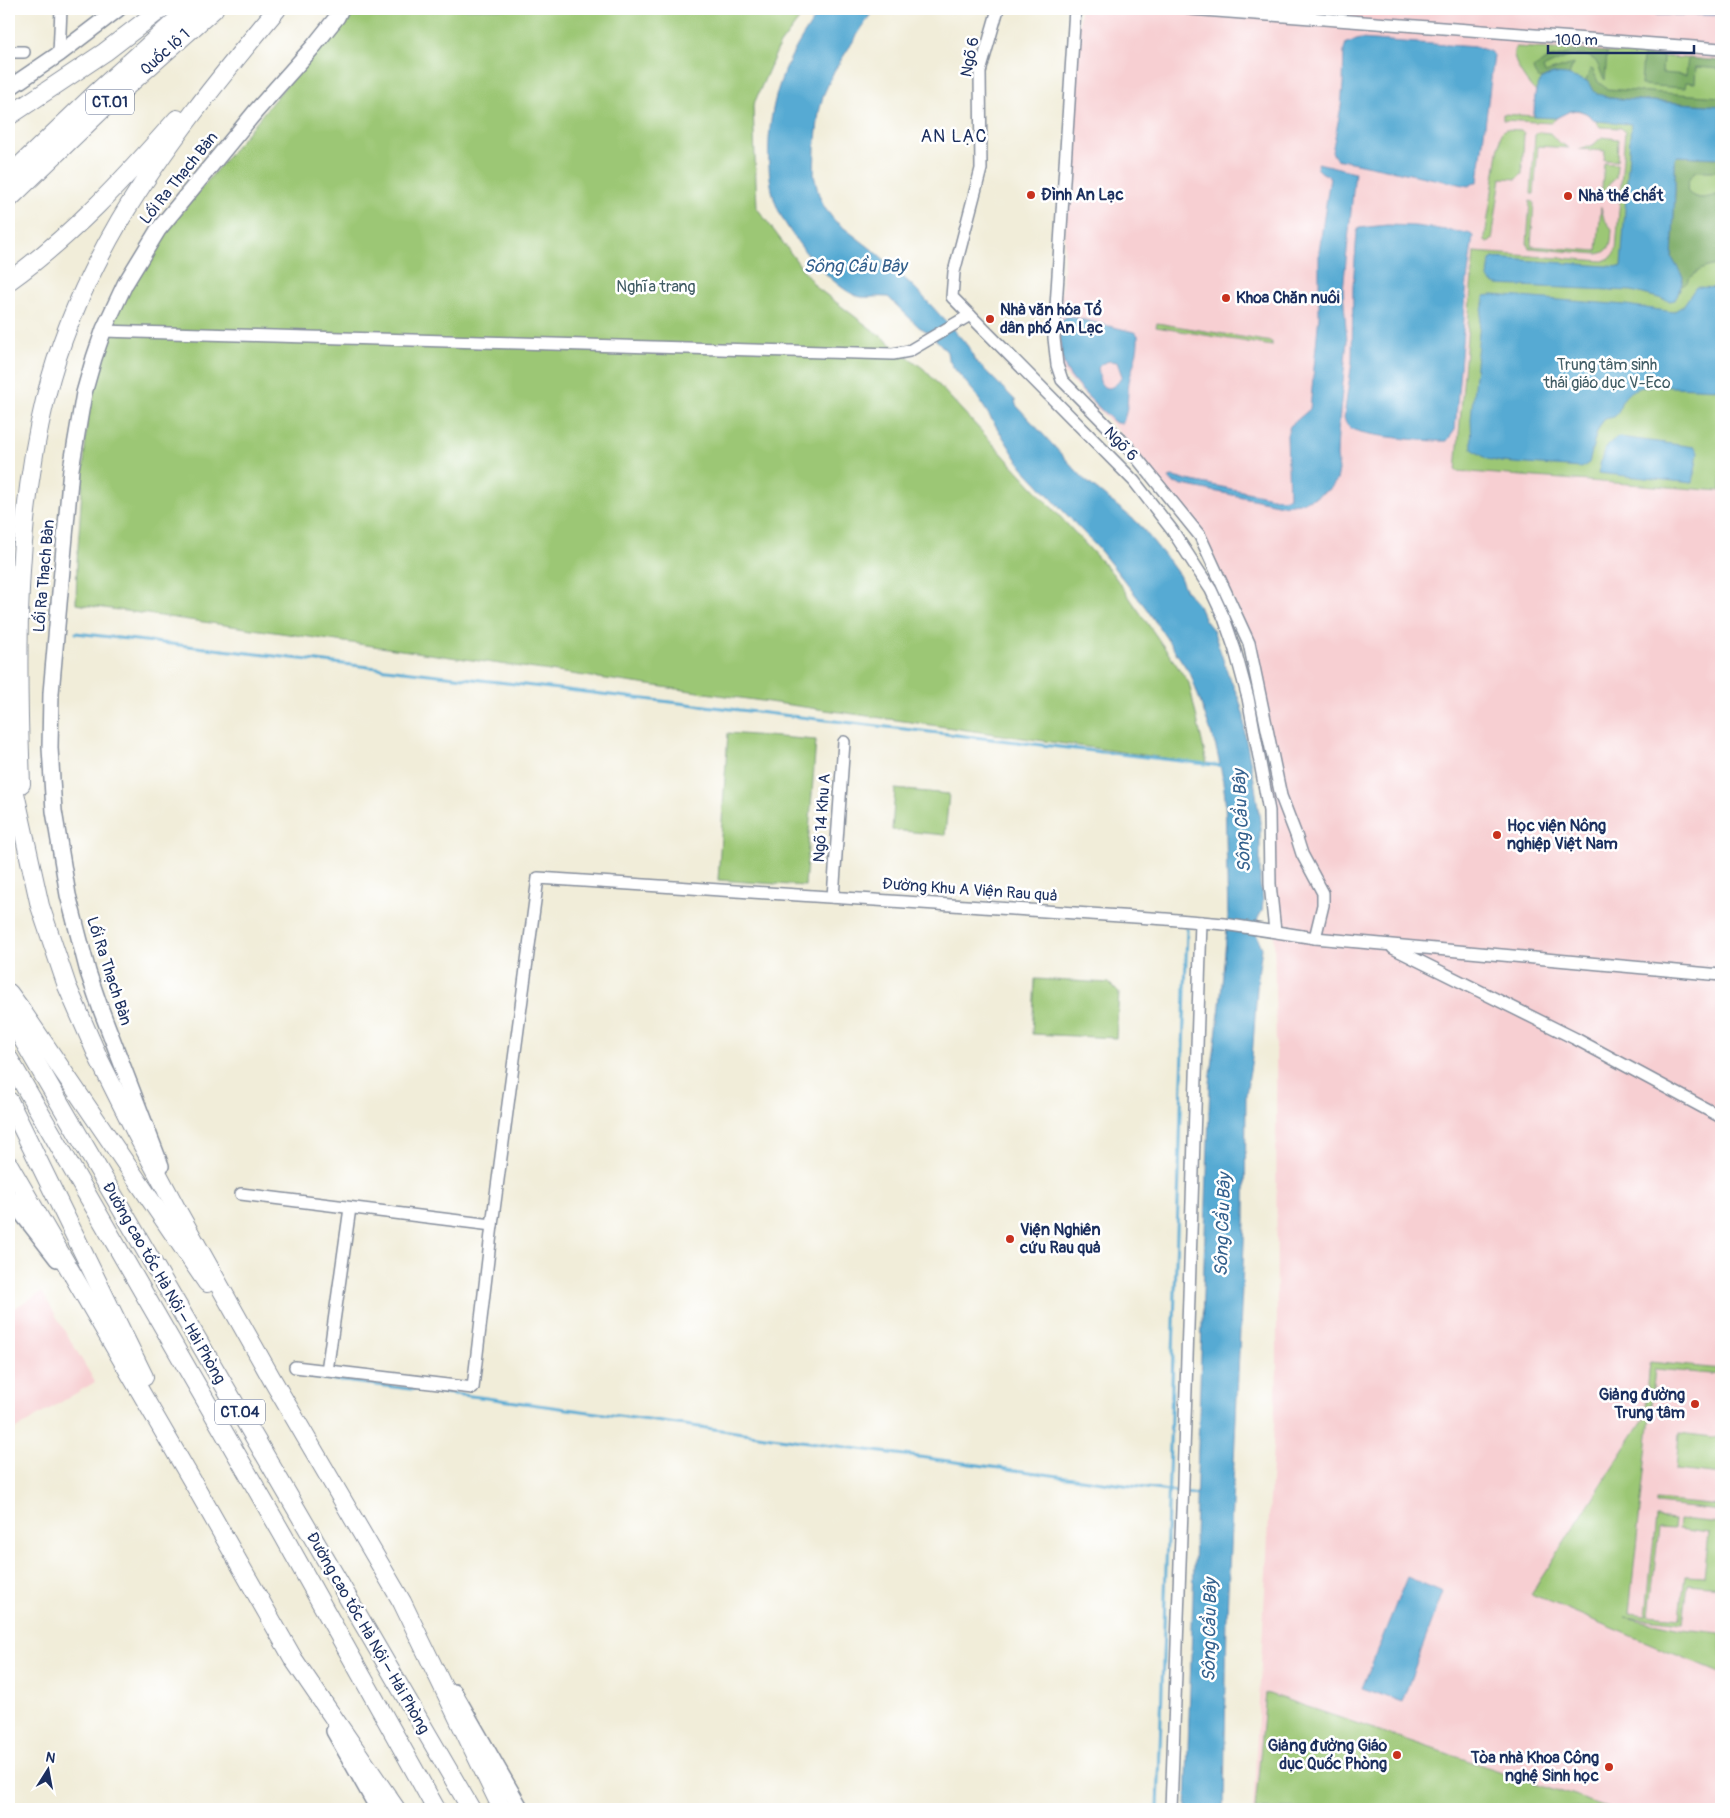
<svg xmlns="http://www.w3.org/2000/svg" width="1730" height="1818" font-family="Pangolin,sans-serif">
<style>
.built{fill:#f7cfd2}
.green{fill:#9cc775;stroke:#5c7b6a}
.forest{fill:#7dac66;stroke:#4c6e62}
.water{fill:#57aad3;stroke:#396c98;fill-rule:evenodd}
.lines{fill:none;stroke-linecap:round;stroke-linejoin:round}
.stream{stroke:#57aad3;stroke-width:3}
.minor-casing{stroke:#868e9c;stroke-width:14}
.major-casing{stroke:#868e9c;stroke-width:18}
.highway-casing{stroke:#868e9c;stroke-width:20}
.minor{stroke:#fff;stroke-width:11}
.major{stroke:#fff;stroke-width:15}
.highway{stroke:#fff;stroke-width:18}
.poi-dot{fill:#c8321e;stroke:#fff;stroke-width:2}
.labels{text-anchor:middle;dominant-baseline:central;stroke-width:5;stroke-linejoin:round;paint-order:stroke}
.shield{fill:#fff;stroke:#5f6d8e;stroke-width:1}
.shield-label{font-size:15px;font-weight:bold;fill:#1b2f5e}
.street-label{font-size:16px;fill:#1b2f5e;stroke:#fff}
.poi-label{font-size:16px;font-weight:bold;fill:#1b2f5e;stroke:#fff;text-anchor:start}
.park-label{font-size:16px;fill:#425d65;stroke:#fff}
.neighbourhood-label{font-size:18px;letter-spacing:1px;fill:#1b2f5e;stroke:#fff}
.water-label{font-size:18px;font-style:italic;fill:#33608d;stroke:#fff}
</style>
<rect width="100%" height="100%" fill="#fff"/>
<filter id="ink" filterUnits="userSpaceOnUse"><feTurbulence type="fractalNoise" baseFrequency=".02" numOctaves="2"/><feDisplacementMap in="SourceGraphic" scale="10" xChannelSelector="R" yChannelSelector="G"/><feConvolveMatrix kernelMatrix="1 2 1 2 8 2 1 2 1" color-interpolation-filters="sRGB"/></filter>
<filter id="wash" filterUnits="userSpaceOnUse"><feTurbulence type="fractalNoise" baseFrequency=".0096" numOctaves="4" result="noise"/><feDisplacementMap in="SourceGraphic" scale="20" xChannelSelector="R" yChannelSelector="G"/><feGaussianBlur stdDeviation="1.12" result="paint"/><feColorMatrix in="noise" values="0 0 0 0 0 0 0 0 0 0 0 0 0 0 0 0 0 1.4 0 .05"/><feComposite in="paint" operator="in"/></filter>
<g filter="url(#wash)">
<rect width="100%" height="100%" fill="#f1edd9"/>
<g class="built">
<path d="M1080,9H1721V1809H1253L1277,1371L1276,1049L1271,740L1253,642L1203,534L1128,441L1064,374L1057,360Z"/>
<path d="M42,1292L95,1382L9,1433V1311Z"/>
</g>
<g class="green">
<path d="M349,9H807L779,46L753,106L757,208L816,287L924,369L1113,574L1189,683L1207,764L76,604L77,561L89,391L122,294L163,235Z"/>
<path d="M1516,47L1607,52L1721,61V491L1456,471L1474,252L1603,261L1612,257L1616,250L1625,131L1621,128L1600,127C1585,106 1570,105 1551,123L1503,120V114L1534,116L1536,92C1528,85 1507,56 1516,47Z"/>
<path d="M1505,129L1521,130L1524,133L1522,174L1517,179L1501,178L1492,240L1488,243L1485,241V237L1501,133Z"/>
<path d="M1539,132L1550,133L1557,141L1569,148L1538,146L1534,194H1531L1535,135Z"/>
<path d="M1602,137L1618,139L1617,161L1604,160L1605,151L1579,149L1593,145Z"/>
<path d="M1604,163L1617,164L1616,178L1606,187L1601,199Z"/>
<path d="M1530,201L1534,202L1531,246L1597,251L1601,207L1604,219L1612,229C1611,242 1612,252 1597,254L1529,248L1527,245Z"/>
<path d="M1157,323L1272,342V346L1156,327Z"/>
<path d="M728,733L816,740L805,886L718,880Z"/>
<path d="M895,789L949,794L945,835L892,830Z"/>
<path d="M1035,979L1109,983L1119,993L1116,1038L1032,1034Z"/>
<path d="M1650,1362L1721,1369V1375L1655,1369L1629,1613L1646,1615L1656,1517L1674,1519L1673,1529L1659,1528L1649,1615L1680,1618L1685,1575L1704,1576L1709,1533L1678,1529L1679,1519L1721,1523L1717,1567L1721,1568V1587L1688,1584L1683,1623L1624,1617L1681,1629L1721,1633V1673L1531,1594L1645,1417Z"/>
<path d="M1679,1433L1721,1438V1475L1676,1470Z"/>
<path d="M1657,1500L1721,1506V1511L1657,1504Z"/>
<path d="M1266,1693L1589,1801L1613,1809H1255Z"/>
</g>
<g class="forest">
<path d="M1581,50L1607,52L1605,80C1600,74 1600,64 1593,59C1580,48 1556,62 1543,68L1545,73L1573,64L1569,76L1553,74L1541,79C1536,77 1534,74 1533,68L1548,59Z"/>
<path d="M1643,55L1663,56L1662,73L1686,75L1688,58L1721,61V69L1696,67L1695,83L1686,82L1685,88L1641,85Z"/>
<path d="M1590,69L1593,70L1598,82L1607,89L1721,97V106L1608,98L1593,91L1586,81Z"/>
<path d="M1677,156L1721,158V171H1696C1689,177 1686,183 1688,192C1698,202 1710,197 1721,193V265C1708,266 1700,268 1690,278C1687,282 1686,285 1681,286L1682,277L1672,258L1675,190V159Z"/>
</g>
<g class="water">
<path d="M822,9H874L834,71L823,96L819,112L815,149L814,175L818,192L824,207L835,221L878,254L916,289L962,339L970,349L974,359L1015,400L1016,405L1085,480L1138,523L1165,556L1179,575L1186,591L1199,606L1205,620L1213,630L1228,674L1239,699L1244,717L1245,736L1254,780L1260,822V884L1263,900L1262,911L1258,918L1255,931L1262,948L1258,974L1252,1058L1246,1094L1245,1222L1227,1613L1224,1809H1186L1210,1082L1220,1006L1228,917L1225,797L1222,774L1216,747L1191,675L1146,608L1099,549L1022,467L975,393L953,367L948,358L947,352L941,345L928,332L919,327L888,297C879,296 869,298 861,297C843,294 814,263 803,249C791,233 778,215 773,195C764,156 769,105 786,68C795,47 808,27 822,9Z"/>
<path d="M1623,9H1721V15H1657C1649,14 1643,9 1637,9C1632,9 1628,11 1624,10Z"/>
<path d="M1360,39L1476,47L1489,51L1494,55L1478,181L1469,186L1464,185L1336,159L1332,152L1341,107L1343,84L1344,49L1346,43Z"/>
<path d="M1553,74L1567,75L1588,82L1593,91L1608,98L1721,106V158L1677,156L1675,159V190L1672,258L1683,277L1681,286L1675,300L1670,301L1632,291L1497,285L1491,282L1488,278L1490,260L1493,258L1621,267L1631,124L1596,121L1586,113L1578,110L1570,111L1556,118L1534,117C1535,98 1532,80 1553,74Z"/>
<path d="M1318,163L1355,172L1343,290L1347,341L1338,432L1337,456L1339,470L1337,480L1331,488L1316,497L1299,503L1282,505L1173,483L1169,478L1172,477L1282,499L1289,497L1287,435L1290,426L1310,409L1319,315V251L1330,177L1321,172L1317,168Z"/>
<path d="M1387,225L1415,226L1469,233L1473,236L1467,281L1455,430L1447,441C1431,442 1361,436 1350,428C1346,425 1345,421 1344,417L1352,362L1353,286L1357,232L1359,228Z"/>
<path d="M1696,287L1721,288V389L1650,386C1637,387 1627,391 1621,403C1620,407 1619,411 1617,414C1613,420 1607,416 1603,421C1594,433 1593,450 1589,463L1581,468L1501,462L1487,459L1472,449L1471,419L1480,321L1485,296L1492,295L1626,305L1673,312L1683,306Z"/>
<path d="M1068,316L1134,332L1138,335C1139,349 1134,363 1130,377C1126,392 1130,410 1122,423H1116L1112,420C1099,407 1071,383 1065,367C1059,352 1060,336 1061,320ZM1109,361L1117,362L1122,376C1119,383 1109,393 1102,385C1098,381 1100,373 1098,368L1101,364Z"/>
<path d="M1619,437L1695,447L1698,452L1693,483L1598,473C1603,456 1602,445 1619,437Z"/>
<path d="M1407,1577L1443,1592L1402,1702L1362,1688Z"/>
</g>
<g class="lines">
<g class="stream">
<path d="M76,633L1223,766"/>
<path d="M309,1377L479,1397L1198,1495"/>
<path d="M1158,1809L1187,929"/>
</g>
</g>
</g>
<g filter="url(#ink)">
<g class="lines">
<g class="minor-casing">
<g id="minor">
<path d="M998,9L980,72L981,169L954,272L952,297L1134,481L1172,530L1211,590L1224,618L1235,650L1248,698L1269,811L1270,884L1275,931"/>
<path d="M1075,9L1054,338L1057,365L1062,380L1128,447L1200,536L1249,643L1281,796L1296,835L1302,854L1323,893V905L1315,938"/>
<path d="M1190,9L1721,49"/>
<path d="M9,52H24"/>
<path d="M59,54L61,9"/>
<path d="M103,331L893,354L909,351L970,315"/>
<path d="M833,897L844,742"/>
<path d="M1393,948L1576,1039L1721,1117"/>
<path d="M241,1194L492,1225"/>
<path d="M295,1367L473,1388L492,1225L538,878L1166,919L1224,924L1315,938L1721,975"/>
<path d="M327,1371L350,1208"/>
<path d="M1171,1809L1183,1482L1201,922"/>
</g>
</g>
<g class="major-casing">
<g id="major">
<path d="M9,88L59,54L118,9"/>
<path d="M161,1166L100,1007L88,972L68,895L54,811L50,748L51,693L71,469L84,393L94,358L104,329L125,284L158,230L256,111L313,47L337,17L341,9"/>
<path d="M9,1197L57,1259"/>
<path d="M454,1692L521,1809"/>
<path d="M334,1731L378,1809"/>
</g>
</g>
<g class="highway-casing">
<g id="highway">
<path d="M9,116L105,52L161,9"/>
<path d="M9,176L95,94L189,9"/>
<path d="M9,199L117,95L214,9"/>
<path d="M9,281C73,235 125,178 177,119"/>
<path d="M9,766L40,906L67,986L99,1059L135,1131L177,1210L273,1381L402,1602L502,1809"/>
<path d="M21,784C16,655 15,522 46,396C61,335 88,275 120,220C165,145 221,76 277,9"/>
<path d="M9,993L20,1008L207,1283"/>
<path d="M9,1016L471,1809"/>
<path d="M9,1059L283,1535L436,1809"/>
<path d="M9,1101L144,1377"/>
<path d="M9,1165L194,1484L294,1660L396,1809"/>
</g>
</g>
<use href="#minor" class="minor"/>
<use href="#major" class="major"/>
<use href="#highway" class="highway"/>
</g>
</g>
<g class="poi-dot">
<circle cx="1031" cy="195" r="5"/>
<circle cx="1568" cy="196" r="5"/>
<circle cx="1226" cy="298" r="5"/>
<circle cx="990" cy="319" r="5"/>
<circle cx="1497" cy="835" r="5"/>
<circle cx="1010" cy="1239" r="5"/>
<circle cx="1695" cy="1404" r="5"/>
<circle cx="1397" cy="1755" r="5"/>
<circle cx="1609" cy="1767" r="5"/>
</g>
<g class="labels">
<g class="shield">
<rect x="86" y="89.5" width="48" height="25" rx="4"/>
<rect x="215" y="1399.5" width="50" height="25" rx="4"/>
</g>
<g class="shield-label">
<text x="110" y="102">CT.01</text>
<text x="240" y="1412">CT.04</text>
</g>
<g class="street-label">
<text transform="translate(165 52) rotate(-42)">Quốc lộ 1</text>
<text transform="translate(970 57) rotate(-79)">Ngõ 6</text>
<text transform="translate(179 178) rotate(-51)">Lối Ra Thạch Bàn</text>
<text transform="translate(1121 444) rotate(46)">Ngõ 6</text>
<text transform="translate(44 576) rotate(-85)">Lối Ra Thạch Bàn</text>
<text transform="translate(822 818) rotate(-86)">Ngõ 14 Khu A</text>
<text transform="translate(970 890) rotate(4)">Đường Khu A Viện Rau quả</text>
<text transform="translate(109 971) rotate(72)">Lối Ra Thạch Bàn</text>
<text transform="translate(164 1283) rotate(60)">Đường cao tốc Hà Nội – Hải Phòng</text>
<text transform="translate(368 1633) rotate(60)">Đường cao tốc Hà Nội – Hải Phòng</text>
</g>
<g class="poi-label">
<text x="1041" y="195">Đình An Lạc</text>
<text x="1578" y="196">Nhà thể chất</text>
<text x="1236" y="298">Khoa Chăn nuôi</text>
<text x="1000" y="310">Nhà văn hóa Tổ<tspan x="1000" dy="18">dân phố An Lạc</tspan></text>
<text x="1507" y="826">Học viện Nông<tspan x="1507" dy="18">nghiệp Việt Nam</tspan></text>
<text x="1020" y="1230">Viện Nghiên<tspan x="1020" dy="18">cứu Rau quả</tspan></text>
<text x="1685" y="1395" text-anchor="end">Giảng đường<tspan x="1685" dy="18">Trung tâm</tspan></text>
<text x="1387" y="1746" text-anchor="end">Giảng đường Giáo<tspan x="1387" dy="18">dục Quốc Phòng</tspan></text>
<text x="1599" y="1758" text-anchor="end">Tòa nhà Khoa Công<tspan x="1599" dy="18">nghệ Sinh học</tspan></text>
</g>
<g class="park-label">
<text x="656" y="287">Nghĩa trang</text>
<text x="1607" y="365">Trung tâm sinh<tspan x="1607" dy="18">thái giáo dục V-Eco</tspan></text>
</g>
<g class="neighbourhood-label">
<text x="954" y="136">AN LẠC</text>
</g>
<g class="water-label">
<text x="855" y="266">Sông Cầu Bây</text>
<text transform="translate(1242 821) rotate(-93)">Sông Cầu Bây</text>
<text transform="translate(1223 1225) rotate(-88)">Sông Cầu Bây</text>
<text transform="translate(1210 1630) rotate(-89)">Sông Cầu Bây</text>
</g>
</g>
<rect width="1730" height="1818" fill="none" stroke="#fff" stroke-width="30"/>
<g transform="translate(48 1770) rotate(11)" stroke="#ffffff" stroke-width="4" paint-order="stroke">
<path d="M0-4L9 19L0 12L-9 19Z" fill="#1b2f5e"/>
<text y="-8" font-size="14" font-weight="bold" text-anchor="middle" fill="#1b2f5e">N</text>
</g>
<path d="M1548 45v8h146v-8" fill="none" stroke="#1b2f5e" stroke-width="2.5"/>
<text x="1555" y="45" font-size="15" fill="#1b2f5e" stroke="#ffffff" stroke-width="4" paint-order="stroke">100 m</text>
</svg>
